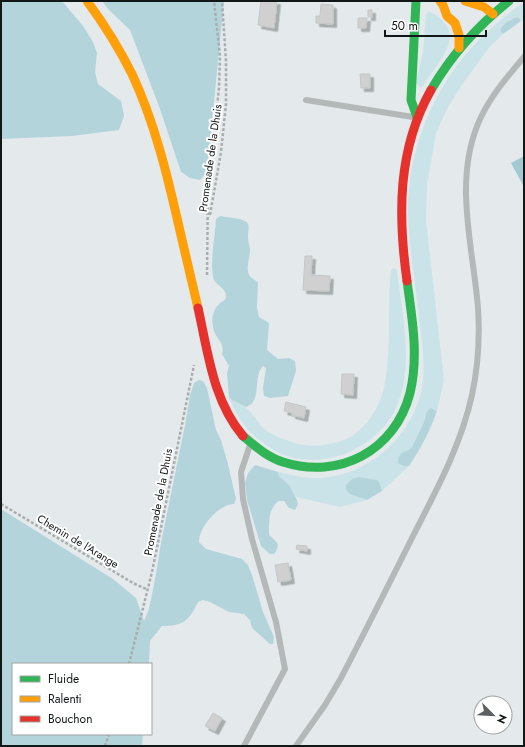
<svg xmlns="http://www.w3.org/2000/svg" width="525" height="747" font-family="Jost,sans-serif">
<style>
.green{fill:#cae3e9}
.forest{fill:#b4d4db}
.water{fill:#a3cad2}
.building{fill:#d0d0d0;stroke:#c5c6c6;filter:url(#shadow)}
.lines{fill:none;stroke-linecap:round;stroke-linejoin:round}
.path{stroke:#aaadad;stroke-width:2.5;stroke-dasharray:3 2;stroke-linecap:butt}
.lane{stroke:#b5b8b8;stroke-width:6}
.fast{stroke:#30b455;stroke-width:9}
.slow{stroke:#ff9f0a;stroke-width:9}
.jam{stroke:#e5322d;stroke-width:9}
.labels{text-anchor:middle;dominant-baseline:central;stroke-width:4;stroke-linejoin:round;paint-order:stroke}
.street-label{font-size:11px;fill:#111617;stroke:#fff}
</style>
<defs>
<filter id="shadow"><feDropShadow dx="3.5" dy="3.5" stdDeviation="0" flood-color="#0004"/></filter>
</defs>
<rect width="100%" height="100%" fill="#e4eaec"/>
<g class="green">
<path d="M524,2V20L521,21L520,19H511L501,26L500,31L503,34L488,49L461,86L448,107L436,133L427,185L426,220L444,380L437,411L435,409L425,416L424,422L412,447L409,450L401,453L404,466H409L382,491L380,484L373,479H368L359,477L356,496L367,500L340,507L296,497L290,486L279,476L278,472C292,475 306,479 320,478C367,475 407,441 420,396C424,382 424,366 423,351C420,324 417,297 413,269C410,243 406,214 409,188C413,144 432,99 458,64C476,40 500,19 524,2Z"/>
<path d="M428,11C471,32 440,59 423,86L421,88L416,83L423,52L426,15Z"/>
<path d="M393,268L397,270C402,315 415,365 396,408C375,453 311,476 269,447C248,433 239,421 229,398C234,401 241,403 245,407C254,413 258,425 267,431C275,437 287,440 295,443C308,447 322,446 334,443C362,438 381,408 385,382C391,348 388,313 390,279L391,270Z"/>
</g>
<g class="forest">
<path d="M1,1H62L83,26L93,42L97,53L95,72L98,84L121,101L124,116L119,130L72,136L1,139Z"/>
<path d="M102,1H224L207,172L200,180L190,178L181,172L160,109L130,30L108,9Z"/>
<path d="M518,17L521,21L503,34L500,31C501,24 511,19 518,17Z"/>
<path d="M220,216L240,219L247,222C250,227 248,230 248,237C248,241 249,245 250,249C250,264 241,274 258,282L257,307L259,317L269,323L267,350L278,359L289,358L295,361L296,371L288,396L270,398L264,396L263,388L266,368L263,366C252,377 263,401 246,407L229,398L227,373L229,366L222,354C225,343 217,340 214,331C210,318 213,306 225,300C230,288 214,286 213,277C210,258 215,238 216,219Z"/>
<path d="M199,380L203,381L207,388L216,430L221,440L228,464L236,499L234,504C219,504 199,527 199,542L206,549L242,559L248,565L252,575L263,612L274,637L273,644H270L252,628L250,620L244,614L229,612L210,602L203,600L198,602C189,621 183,626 162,626L150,641L149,664H13V734H143L142,746H1V509L113,579L136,598L144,621L149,609L156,574L161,543L185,425L190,395L194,383Z"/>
<path d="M431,408L437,411C430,431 421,448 409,466H404L398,463V459L401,453L409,450L412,447L424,422L427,411Z"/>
<path d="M255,465L278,472L279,476L290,486L297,500L298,504L295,510L289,508L284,501H279C268,508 269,523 269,535C278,543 281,544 274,554H270L261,546L247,500L245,483L248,473Z"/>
<path d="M359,477L377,480L380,484L382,491L367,500L350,494L346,489V485L352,479Z"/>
</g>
<path class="water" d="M524,156V187L511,163Z"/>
<g class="building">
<path d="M261,1H277L274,28L258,25Z"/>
<path d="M321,4L333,5V24L316,23V16H320Z"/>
<rect x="368" y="10" width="4" height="7"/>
<path d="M358,18H367L366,28H358Z"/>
<path d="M360,74H370V88H361Z"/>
<path d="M305,256H312L311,275L330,276L329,291L303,290Z"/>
<path d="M342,374H354L353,395L341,394Z"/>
<path d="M286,402L306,407L304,418L292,415V413L284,411Z"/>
<path d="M297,545L307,546V551L296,549Z"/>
<path d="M288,563L291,580L278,582L275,565Z"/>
<path d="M213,713L222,718L215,731L205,726Z"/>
</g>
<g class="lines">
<g class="path">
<path d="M210,215L221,152L226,104V61L222,1"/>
<path d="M207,275L208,192L219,88L220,56L214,1"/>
<path d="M1,504L133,583L148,590"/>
<path d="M129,664L152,572L194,365"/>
<path d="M105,746L109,734"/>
</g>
<g class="lane">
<path d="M306,100L413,117"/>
<path d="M244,746L285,669L276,622L252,539L243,499L241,472L250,445"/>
<path d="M296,746L325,705L341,678C366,630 390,582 414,534C437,489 461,445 472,395C478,367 480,338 478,308C473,245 452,178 481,117C492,94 508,76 524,57"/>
</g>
<g class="fast">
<path d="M416,1L411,100L417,117"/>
<path d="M431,90C452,54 476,27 509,1"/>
<path d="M243,436C255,446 267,457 283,462C339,480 395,451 410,393C419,356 412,318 407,281"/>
</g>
<g class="slow">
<path d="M87,1C104,24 119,48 132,74C155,123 168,178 180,231C186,257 192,283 198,308"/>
<path d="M440,1L443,5L447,16L455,23L459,35V48"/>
<path d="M465,1L484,7L493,14"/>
</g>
<g class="jam">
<path d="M407,281C398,216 397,150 431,90"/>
<path d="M198,308C208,352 213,401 243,436"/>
</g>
</g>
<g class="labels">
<g class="street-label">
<text transform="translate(210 158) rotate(-82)">Promenade de la Dhuis</text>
<text transform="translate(158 502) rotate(-79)">Promenade de la Dhuis</text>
<text transform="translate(78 541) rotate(31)">Chemin de l'Arange</text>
</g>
</g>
<rect width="525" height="747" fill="none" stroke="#111617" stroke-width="4"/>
<rect x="12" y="663" width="140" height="72" fill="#ffffff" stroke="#a0a2a2"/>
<rect x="20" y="676" width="20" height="6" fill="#30b455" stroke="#a0a2a2"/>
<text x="48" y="683" font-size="12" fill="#111617">Fluide</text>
<rect x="20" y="696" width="20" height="6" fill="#ff9f0a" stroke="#a0a2a2"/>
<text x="48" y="703" font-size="12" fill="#111617">Ralenti</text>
<rect x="20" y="716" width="20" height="6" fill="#e5322d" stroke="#a0a2a2"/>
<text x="48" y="723" font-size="12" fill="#111617">Bouchon</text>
<g transform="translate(493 715) rotate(114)"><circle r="19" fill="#ffffff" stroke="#a0a2a2"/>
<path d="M0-3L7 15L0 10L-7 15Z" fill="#5b6062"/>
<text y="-6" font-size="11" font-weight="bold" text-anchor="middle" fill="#111617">N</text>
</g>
<path d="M385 30v6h101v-6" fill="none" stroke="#111617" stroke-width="2"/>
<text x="391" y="30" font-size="12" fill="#111617" stroke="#ffffff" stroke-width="3" paint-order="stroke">50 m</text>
</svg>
